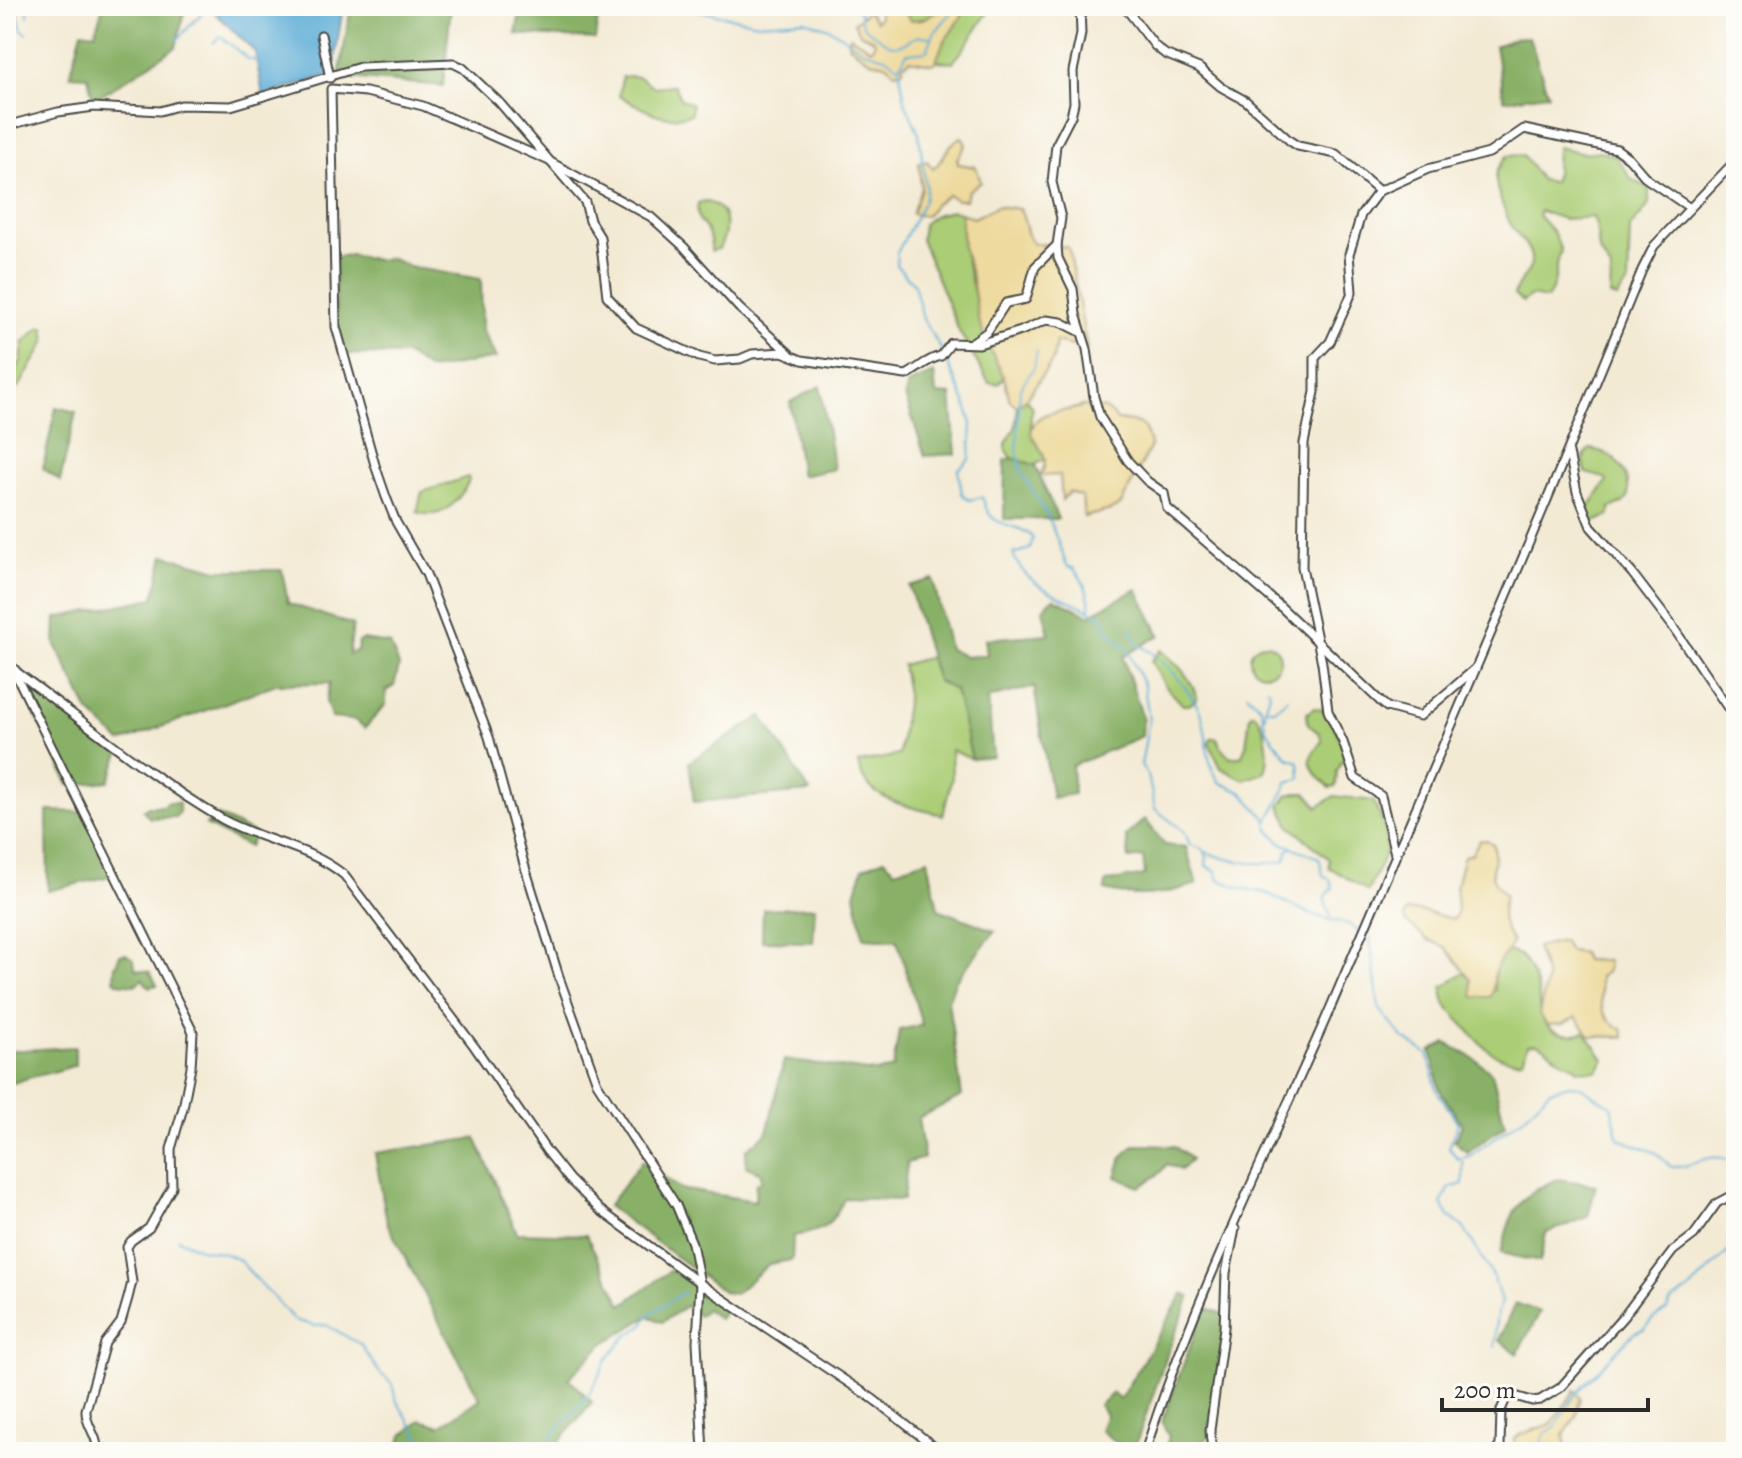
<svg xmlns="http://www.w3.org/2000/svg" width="1742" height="1458" font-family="Alegreya,serif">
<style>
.green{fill:#abcd75;stroke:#6b7c50;stroke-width:2}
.forest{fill:#88b066;stroke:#5a6e48;stroke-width:2}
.sand{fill:#eeda9e;stroke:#8c8264;stroke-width:2}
.water{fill:#5bacd6;stroke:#436c80;stroke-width:2}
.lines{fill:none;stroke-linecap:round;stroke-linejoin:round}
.stream{stroke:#5bacd6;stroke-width:2}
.street-casing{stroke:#494844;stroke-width:11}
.street{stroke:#fff;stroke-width:7}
</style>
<rect width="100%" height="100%" fill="#fdfcf7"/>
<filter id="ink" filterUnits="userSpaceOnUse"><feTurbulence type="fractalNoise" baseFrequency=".0125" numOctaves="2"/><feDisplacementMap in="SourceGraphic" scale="16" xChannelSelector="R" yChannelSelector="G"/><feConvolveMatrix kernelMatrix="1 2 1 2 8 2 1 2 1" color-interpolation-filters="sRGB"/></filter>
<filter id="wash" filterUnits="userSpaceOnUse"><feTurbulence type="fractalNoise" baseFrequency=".006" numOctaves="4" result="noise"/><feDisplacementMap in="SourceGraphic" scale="32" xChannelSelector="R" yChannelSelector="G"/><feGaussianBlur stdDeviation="1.8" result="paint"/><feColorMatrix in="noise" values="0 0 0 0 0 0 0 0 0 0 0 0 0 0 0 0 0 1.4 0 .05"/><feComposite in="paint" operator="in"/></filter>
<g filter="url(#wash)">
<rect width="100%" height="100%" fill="#f3ead4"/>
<g class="green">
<path d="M904,6H945C934,16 925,20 911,20L903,11Z"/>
<path d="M969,6H993C978,24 969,45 953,62L936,61L943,43Z"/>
<path d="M628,76L639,77L654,87L674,85L681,100L692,104L691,114C657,123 649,110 619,96L622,77Z"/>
<path d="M1557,147L1584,153L1600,151L1616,156L1632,180L1649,188V205L1630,228L1628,283L1617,298L1610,296L1611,270L1599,250L1596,225L1593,217L1564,219L1540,211L1538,215L1554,233L1561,251C1554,267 1558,284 1547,299L1531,296L1523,302L1514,295C1517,279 1533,274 1531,257C1529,246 1521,239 1515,231C1508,221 1495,190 1496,178C1496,170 1502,162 1507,156L1523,155L1541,180L1553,182L1556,173Z"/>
<path d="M705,201C730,208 729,229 719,249L711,251C711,246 711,240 709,236C705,220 695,226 698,203Z"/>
<path d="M952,210L961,213L963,248L986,341L1004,377L998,384L989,383L959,331L921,239L923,224L935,215Z"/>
<path d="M40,327H44L46,341L19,387L15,388L10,380L21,361L24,342Z"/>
<path d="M1026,399L1033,408C1026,427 1036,442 1046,459L1034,465L1012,458L1006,451V444L1015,428L1018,405Z"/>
<path d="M1590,449C1615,452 1631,472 1628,498L1623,503L1610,508V515L1597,521L1591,520L1588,508L1607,481L1605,478L1586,473C1583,463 1581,457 1590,449Z"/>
<path d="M468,477L469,481C458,502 443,521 417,512L422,492Z"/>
<circle cx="1265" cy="659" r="15"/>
<path d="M1161,650C1177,664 1192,677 1197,699L1189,705H1183L1165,686L1151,661Z"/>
<path d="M930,657L937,681L955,690L972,759L951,750L952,778L943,815C911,807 865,802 858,763L899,755L907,695L902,665Z"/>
<path d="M1314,708L1328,711L1346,753L1337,771L1336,786L1330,788C1322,779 1304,767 1313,753C1315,749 1319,746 1322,741L1319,733C1310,726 1306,726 1307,713Z"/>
<path d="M1254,713C1266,723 1272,759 1264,773L1244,780L1221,768L1209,743L1211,738H1217C1222,751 1228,762 1242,755L1246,746L1250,715Z"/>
<path d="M1296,793H1306L1318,807L1334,796L1373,801C1396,847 1388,847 1368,891L1329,867V859L1290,826L1280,806L1288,795Z"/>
<path d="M1507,951L1520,955C1528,965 1534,978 1538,990C1540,999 1538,1009 1541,1016C1550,1036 1567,1037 1585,1032L1604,1059L1598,1071L1578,1070C1572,1063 1567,1064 1559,1059C1547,1051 1544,1041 1528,1045L1523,1060C1496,1064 1480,1043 1464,1025C1453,1012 1441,1006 1443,987L1464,972L1471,979L1473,994L1495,990C1493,974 1495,963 1507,951Z"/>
</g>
<g class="forest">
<path d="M103,6H186L176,47L93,101L88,76L70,75L82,31L95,33Z"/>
<path d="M351,6H451L443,86L339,77Z"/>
<path d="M521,6H595L599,10L595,39L516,34Z"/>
<path d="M1529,37L1548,94L1504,100L1495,46L1516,38Z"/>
<path d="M350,255L377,260L390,258L410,267L481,279L482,330L496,358L429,370L407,355L344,354L336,327L335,257Z"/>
<path d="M934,373L936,394L951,395L956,454L925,456L905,396L908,384Z"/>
<path d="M820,386L834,469L801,476L790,402Z"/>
<path d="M56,407L76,412L60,481L43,468Z"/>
<path d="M1012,458L1035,465L1058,519H1004L1005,460Z"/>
<path d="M164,555L217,570H282L288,603L353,625L349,655L357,650L359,642L363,640L390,644L399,666L394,686L386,691V704L365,728L355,720L332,718L326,702L330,683L276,684L121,742L89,712L55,643L56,618L154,598Z"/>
<path d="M933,579L949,649L966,657L987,655L985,639L1049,634L1043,609L1054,598L1089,615L1137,589L1160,635L1123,657L1143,719L1142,736L1072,766L1074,794L1052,798L1034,687L988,698L993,757L972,759L955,690L937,681L909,586Z"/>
<path d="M29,686L120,753L109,781L69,785L25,693Z"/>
<path d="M762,716L810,792L694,802L689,762Z"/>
<path d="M167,802L179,803V812L176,817L150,818L143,810L148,806H164Z"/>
<path d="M47,811L83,812L114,875L48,891Z"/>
<path d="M216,815L255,834L249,847L206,825Z"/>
<path d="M1145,819L1165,845L1186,847L1197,884C1164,895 1138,899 1105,890L1106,882L1145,875L1143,857L1129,859L1126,836Z"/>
<path d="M884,859L895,870L928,859L938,909L995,931L956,980L948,1001L962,1096L918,1118L924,1158L907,1163L903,1200L845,1198C830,1226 825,1231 793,1236L792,1260L769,1264L735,1294L724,1292L608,1206L642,1161L680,1189L755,1201L756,1183L761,1182V1173L746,1166V1150L767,1133L784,1060L876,1072L893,1068L899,1030L922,1025L897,940L864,938L855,894L863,868Z"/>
<path d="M815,907L813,942L762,941L763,909Z"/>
<path d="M126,954L134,960L135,969L150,972L157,985L149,987L142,979L135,985L118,983L114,979L115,966L120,955Z"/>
<path d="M1446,1043L1475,1059L1492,1073L1505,1125L1467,1152L1454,1141L1462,1125L1440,1090L1431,1051Z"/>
<path d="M75,1047V1065C53,1074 29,1075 6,1086V1051Z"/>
<path d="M476,1138L517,1233L586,1235L622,1305L671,1270L726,1309L719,1319L706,1309L698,1316L686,1306L662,1322L649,1316L603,1344L569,1378L592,1402L551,1452H397L402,1436L421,1420L440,1426L480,1399L387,1223L375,1153Z"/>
<path d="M1134,1145L1174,1146L1191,1159L1181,1170L1167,1164L1160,1173L1140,1187L1116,1177L1122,1157Z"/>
<path d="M1558,1179L1596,1185L1588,1217L1546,1233L1540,1262L1501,1253C1511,1212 1516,1196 1558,1179Z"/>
<path d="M1183,1294L1190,1297L1169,1349L1133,1452H1129L1100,1430L1106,1415L1099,1405L1113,1393L1120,1399Z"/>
<path d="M1515,1303L1540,1312L1517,1354L1499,1340Z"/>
<path d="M1205,1307L1226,1315L1209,1437L1191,1452H1164L1169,1437L1162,1421Z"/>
</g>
<g class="sand">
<path d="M879,6H904L903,11L911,20C932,21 934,9 948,6C954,5 963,6 969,6L943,43L936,61L932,64L910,60L903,65V70L895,72L886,64L870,61L848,44L850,36L871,49L875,45L874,40L861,34L854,23L868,11L876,21L879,18Z"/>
<path d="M962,137L966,145L957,159L958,164L976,167L981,182L968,191L966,200H957L948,195L934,205L926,216L912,214L921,188L919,162L927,161L933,169C945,159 947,143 962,137Z"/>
<path d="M997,206L1019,209C1027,220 1024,232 1032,243C1045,246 1057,244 1069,248L1087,349L1056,342L1053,360L1026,399L1017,406L1010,401L1004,377L986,341L978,318L972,277L963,248L961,213L974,218Z"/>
<path d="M1083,406L1105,409L1118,420L1138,423L1144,427L1151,446L1121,504L1111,510L1084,517L1082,497L1069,492L1062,500L1060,475L1040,476C1051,458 1041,451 1031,434C1033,407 1065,414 1083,406Z"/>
<path d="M1487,840L1494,845C1498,872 1481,868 1505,896C1499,915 1502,925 1512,942C1508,954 1498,959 1495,971C1492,981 1496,988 1490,997H1473L1471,979L1445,947L1428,940L1406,922L1404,916L1407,911H1419L1454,919L1457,913L1456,886L1464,856L1472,854L1479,841Z"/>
<path d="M1563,941L1569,951L1582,953L1585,960L1608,961L1607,971L1600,977V982C1601,1005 1599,1018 1622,1029L1624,1037L1590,1036L1576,1017L1563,1024L1547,1025L1539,1014L1547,979L1536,947Z"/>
<path d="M1574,1390L1580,1397L1576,1416L1564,1435L1566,1449L1561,1451L1552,1445L1549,1452H1514L1515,1439L1519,1435L1551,1424C1559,1412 1568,1403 1574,1390Z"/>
</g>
<path class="water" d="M208,6H343L333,74L263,96L255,52Z"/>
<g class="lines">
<g class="stream">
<path d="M27,6L28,16"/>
<path d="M626,6L635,10L653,11L691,9L758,23L804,20L829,28L864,51L885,57L897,65"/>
<path d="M858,6C860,12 860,20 863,25C866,30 890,46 895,46C911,45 911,31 932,38"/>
<path d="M957,6L934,33L927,51L907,53L899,67L905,102L919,134L926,188L924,201L897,253L896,265L914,284L923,319L941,349L965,402L972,424L970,459L958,470L962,494L969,500L982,497C984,501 985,506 987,510C996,529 1021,523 1033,538L1030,549L1013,554C1027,591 1068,597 1099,615L1105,621L1107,629L1127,649L1144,686L1149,720L1141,765L1148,775L1155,809L1185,832L1190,845L1203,849L1207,856L1206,866L1216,871L1219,880L1241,888L1266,893L1312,915L1348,924L1370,937L1379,1008L1403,1038L1428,1054L1437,1091L1458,1123L1449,1148L1458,1159L1469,1156L1524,1117L1551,1090L1569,1085L1579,1086L1611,1106L1619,1139L1657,1153L1671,1167C1701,1168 1702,1149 1736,1162"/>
<path d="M17,8L21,28L27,34"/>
<path d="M177,40L208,6"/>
<path d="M213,43L220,36L248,59L256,61"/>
<path d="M6,45L16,75"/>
<path d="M1037,351L1034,368L1020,388L1017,449L1021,472L1048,516L1067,566L1073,568C1083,578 1090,595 1090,610"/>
<path d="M1131,628L1137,644C1142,648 1147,649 1152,653C1169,664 1196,698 1202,717C1209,741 1204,757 1219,782L1241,792L1266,818L1269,830L1282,843L1319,858L1323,875L1330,880L1333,888L1324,898L1331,916"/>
<path d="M1247,694L1261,707L1266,730L1275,742L1288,758L1299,762L1300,779L1287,782L1285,790L1268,820"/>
<path d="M1265,709L1270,693L1268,688"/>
<path d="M1265,716V709H1276L1288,698"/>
<path d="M1206,852C1231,862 1261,867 1286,860L1288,850L1292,847"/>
<path d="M1463,1161V1184L1450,1188L1441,1203L1449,1216L1464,1228L1494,1278L1501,1302L1496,1320L1495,1347"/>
<path d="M178,1239L200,1249L226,1254L239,1260L294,1320L316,1326L326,1325L360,1344L379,1372L392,1384L396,1400L421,1440L433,1446L446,1443L460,1445L469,1452"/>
<path d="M541,1452L558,1428L588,1396L608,1358L626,1337L642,1326L649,1315L684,1292"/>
<path d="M1539,1452L1544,1434L1555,1427L1577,1392L1634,1333L1644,1329L1653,1319L1667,1310L1671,1301L1688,1291L1736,1244"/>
</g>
</g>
</g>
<g filter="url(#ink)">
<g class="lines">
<g class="street-casing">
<g id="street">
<path d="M1080,6L1081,34L1073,71L1074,103L1071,116L1056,145L1052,182L1061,218L1057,245L1058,258L1073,289L1076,314L1087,349L1094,397L1100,417L1128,461L1147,481L1164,493L1167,508L1281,607L1381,702L1387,707L1420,716L1475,669"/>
<path d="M1124,6L1155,46L1165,54L1199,68L1221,87L1246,101L1290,141L1298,146L1336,154L1379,191"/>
<path d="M321,35L330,78"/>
<path d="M6,126L58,112L94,107L160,111L181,105L231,106L360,67L453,63L463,68L499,102L585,202L590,221L600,237L607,296L636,328L699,357L715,361L740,359L752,354L782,352L802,360L906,375C919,369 926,359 941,356L951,343L979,344L1021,331L1046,320L1061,322L1081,332"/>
<path d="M971,343L987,332L1006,303L1026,299L1035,267L1057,245"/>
<path d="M1569,453L1577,492L1591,527L1632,573L1671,624L1736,720"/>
<path d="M6,660L18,673C85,722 150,777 222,819C261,841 309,846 344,875L474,1046L546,1150L569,1179L600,1210L708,1289L873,1399L941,1452"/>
<path d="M15,673L193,1032L191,1067L183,1108L171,1149L172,1187L149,1228L131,1241L127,1247L132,1282L128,1298L121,1322L105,1343L86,1410C85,1426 99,1436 97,1452"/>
<path d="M1395,854L1381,796L1355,778L1343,742L1328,711L1322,663L1302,567L1304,443L1315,392V358L1330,342L1348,302L1352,292L1349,254L1352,245L1361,215L1379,191L1428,169L1489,153L1524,129L1617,149L1629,158L1647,179L1690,208"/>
<path d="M703,1452L697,1342L700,1283L692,1243L676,1205L597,1083L560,980L524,864L489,737L426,574L396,522L386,497L375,465L336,327L331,89L366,92L423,106L547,160L651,217L684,247L739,308L789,353"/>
<path d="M1145,1452C1192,1302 1263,1162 1326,1018C1433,769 1540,521 1642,270L1654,246L1736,160"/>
<path d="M1212,1452L1210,1430L1224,1328L1226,1273L1235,1229"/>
<path d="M1495,1452L1500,1446L1501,1410L1508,1394L1532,1401L1540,1400L1560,1388L1624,1316L1673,1251L1694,1235L1717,1203L1736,1193"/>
</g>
</g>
<use href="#street" class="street"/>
</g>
</g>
<rect width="1742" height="1458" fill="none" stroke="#fdfcf7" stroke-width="32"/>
<path d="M1442 1398v12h206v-12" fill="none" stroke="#2b2b2b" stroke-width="4"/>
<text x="1454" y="1398" font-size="24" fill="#2b2b2b" stroke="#fdfcf7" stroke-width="6" paint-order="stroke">200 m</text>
</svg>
